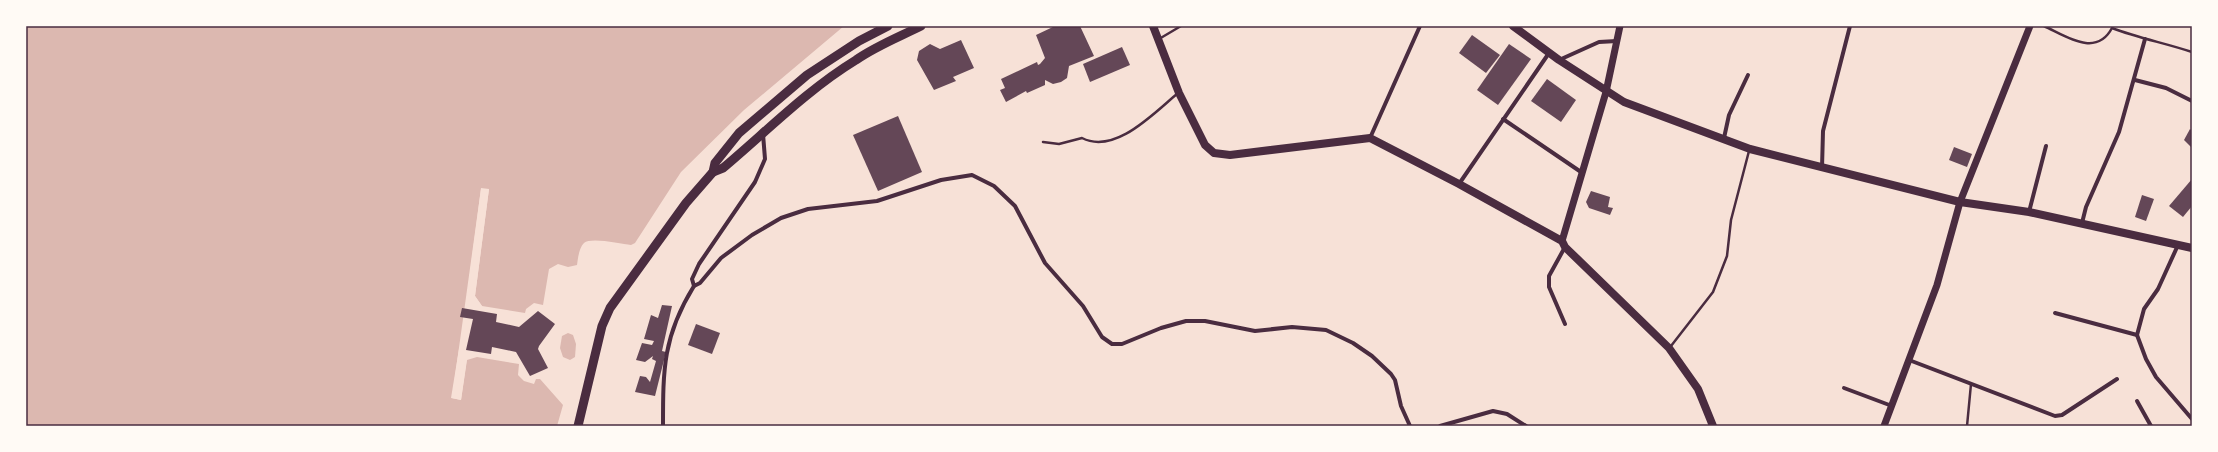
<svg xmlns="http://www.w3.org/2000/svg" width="2218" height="452" font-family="Manrope,sans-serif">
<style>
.water{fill:#dcb8b0}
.pier{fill:#f7e1d7}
.building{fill:#644757}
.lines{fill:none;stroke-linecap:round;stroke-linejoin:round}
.service{stroke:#4a2c40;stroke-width:2.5}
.minor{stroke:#4a2c40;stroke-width:4}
.tertiary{stroke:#4a2c40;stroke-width:7}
.secondary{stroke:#4a2c40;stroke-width:8}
.primary{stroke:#4a2c40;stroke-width:9}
.neatline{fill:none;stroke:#4a2c40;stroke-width:1.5}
</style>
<rect width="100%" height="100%" fill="#f7e1d7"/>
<g class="water">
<path d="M26,26H844L744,110L681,172L635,243L631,245C621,244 591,237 584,243C579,248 578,258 577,265L568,267L558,264L549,269L543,305L534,303L526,309L525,313L482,306L475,296L489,189H481L452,398L461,400L467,360L477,357L519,364L518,375L524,381L534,384L536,379H540L563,405L557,426H26Z"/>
<path d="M568,333L573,335L576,344L575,357L570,360L563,357L560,348L562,336Z"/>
</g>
<g class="pier">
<path d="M481,188L489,189L475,296L482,306H480L473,296L487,191H483L468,304H466Z"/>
<path d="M459,349L461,350L454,397L459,398L465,360L467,358L461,400L451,398Z"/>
</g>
<g class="building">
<path d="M1055,26H1080L1094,56L1069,66L1067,78L1061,82L1053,84L1045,80V85L1027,93L1026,91L1006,102L1000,90L1005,88L1001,79L1037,62L1038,65L1040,64L1045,58L1036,35Z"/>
<path d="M1472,35L1500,55L1486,73L1459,53Z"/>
<path d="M961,40L974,68L953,77L956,81L934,90L917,60L919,51L930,44L940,49Z"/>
<path d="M1509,44L1531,59L1498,105L1477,90Z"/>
<path d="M1122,47L1130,65L1090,82L1083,64Z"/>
<path d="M1547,79L1576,100L1561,122L1531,101Z"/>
<path d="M898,116L922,172L878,191L853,135Z"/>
<path d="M2190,129L2192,131V148L2184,140Z"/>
<path d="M1954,147L1972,154L1967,167L1949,160Z"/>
<path d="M2192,179V206L2183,217L2169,206Z"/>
<path d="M1591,191L1610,197L1608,207L1613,208L1610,215L1589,208L1586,202Z"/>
<path d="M2142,195L2154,199L2146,221L2135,217Z"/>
<path d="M662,305L672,306L662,351L666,352L655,396L635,392L640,376L646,377L650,382L656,361L652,359L653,356L645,362L636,360L642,343L652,345L654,341L644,339L651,315L658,318Z"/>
<path d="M462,308L497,314L496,322L519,327L538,311L555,324L539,346L538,349L548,368L530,376L516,352L492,347L491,354L466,350L473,319L460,317Z"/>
<path d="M696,324L720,333L712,354L688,345Z"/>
</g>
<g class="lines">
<g class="service">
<path d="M2044,26C2066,36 2096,58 2112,28C2138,38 2165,43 2192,52"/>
<path d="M1159,39L1181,26"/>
<path d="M1043,142L1059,144L1082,138C1115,155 1154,113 1178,93"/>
<path d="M1671,346L1713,292L1727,256L1731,220L1749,151"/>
<path d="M1967,426L1971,384"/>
</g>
<g class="minor">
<path d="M1559,60L1599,42L1617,41"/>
<path d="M2135,80L2166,88L2192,101"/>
<path d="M1503,119L1581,172"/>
<path d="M763,134L765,159L755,182L699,264L692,279L694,286L700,283L721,258L752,235L781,218L808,209L877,201L941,180L972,175L994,186L1015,206L1045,263L1083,306L1102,337L1112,344H1122L1161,328L1186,321H1205L1255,331L1292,327L1326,330L1353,343L1372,356L1391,374L1395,380L1401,406L1410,426"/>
<path d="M1370,138L1420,26"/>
<path d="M1724,138L1729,115L1748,75"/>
<path d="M1822,168L1823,131L1850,26"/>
<path d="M1459,184L1549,53"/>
<path d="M2029,212L2046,146"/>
<path d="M2082,223L2086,207L2119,132L2145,39"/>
<path d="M2178,245L2158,289L2144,309L2137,335L2146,359L2156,377L2192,419"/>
<path d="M1565,247L1549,276V287L1565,324"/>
<path d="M2055,313L2137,335"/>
<path d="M1909,360L2055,416L2062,415L2117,379"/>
<path d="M1844,388L1892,406"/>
<path d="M2137,401L2151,426"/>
<path d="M663,426C663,369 663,336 694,286"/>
<path d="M1440,426L1493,411L1507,414L1526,426"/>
</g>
<g class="tertiary">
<path d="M1562,241L1606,92L1620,26"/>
<path d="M1884,426L1937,285L1960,202L2030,26"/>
</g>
<g class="secondary">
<path d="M1153,26L1179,93L1205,145L1214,153L1230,155L1370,138L1459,184L1562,241L1565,247L1669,348L1698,389L1713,426"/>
<path d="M1513,26L1559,60L1624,102L1750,149L1960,202L2029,212L2192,248"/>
</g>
<g class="primary">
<path d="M713,172L723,168C767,131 807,90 856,60C876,46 899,37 921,26"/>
<path d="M578,426L602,326L610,308L686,203L713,172L715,163L739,133L807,75L859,41L888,26"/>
</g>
</g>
<rect width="2218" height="452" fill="none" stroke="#fffaf5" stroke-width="54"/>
<rect x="27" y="27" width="2164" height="398" class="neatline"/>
</svg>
